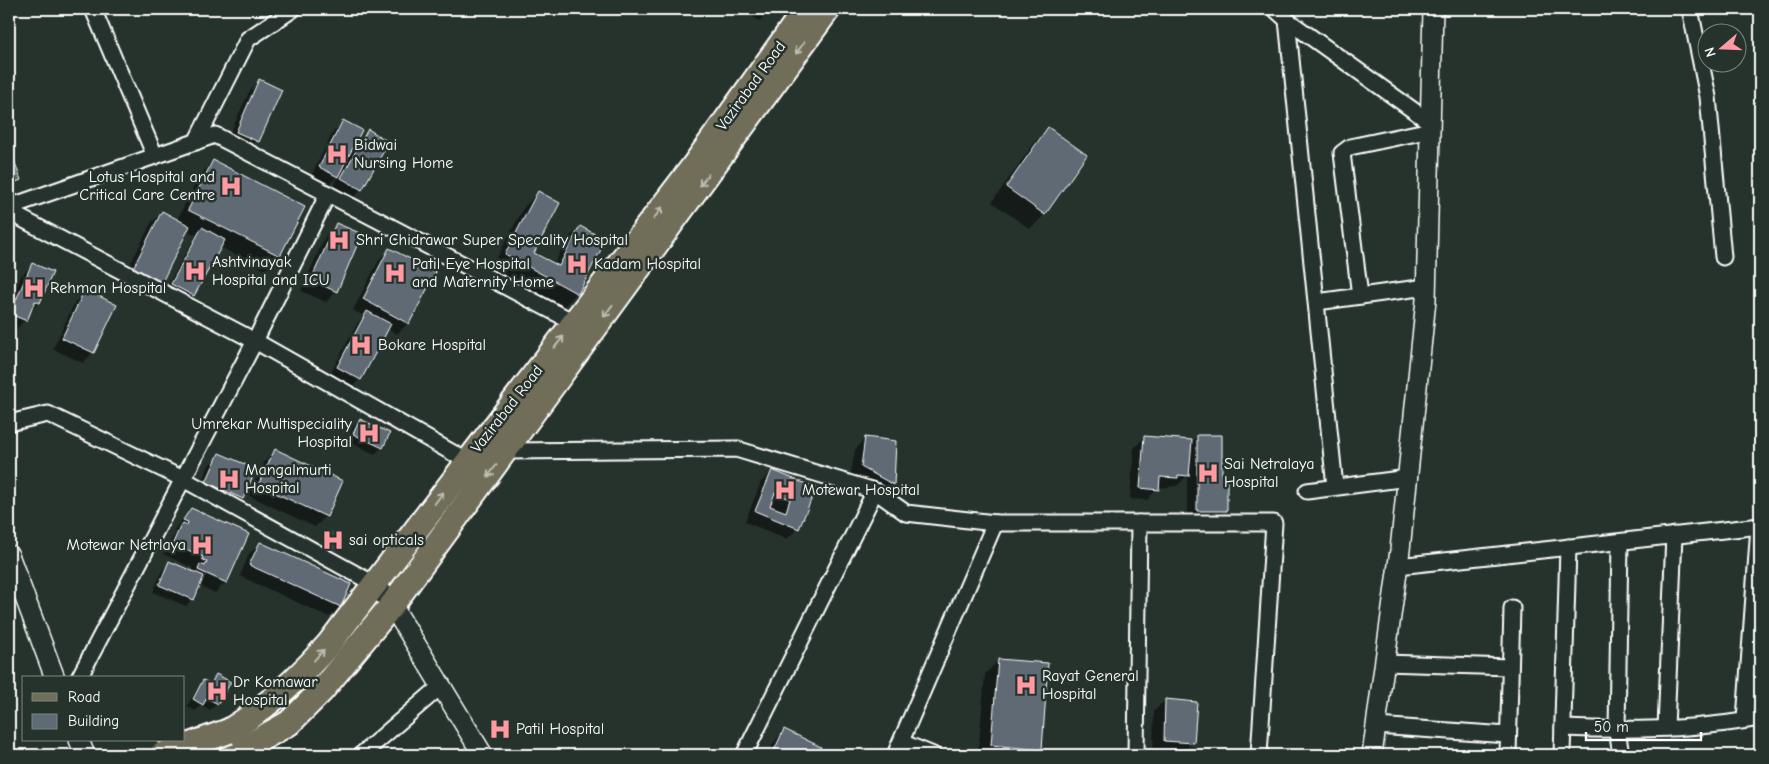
<svg xmlns="http://www.w3.org/2000/svg" width="1769" height="764" font-family="'Comic Neue',sans-serif">
<style>
.built{fill:#374442}
.shadow{fill:#0007;fill-rule:evenodd}
.building{fill:#5e6a74;stroke:#fff;fill-rule:evenodd}
.lines{fill:none;stroke-linecap:round;stroke-linejoin:round}
.minor-casing{stroke:#fff;stroke-width:19}
.tertiary-casing{stroke:#fff;stroke-width:22}
.primary-casing{stroke:#fff;stroke-width:28}
.minor{stroke:#26332d;stroke-width:15}
.tertiary{stroke:#26332d;stroke-width:19}
.primary{stroke:#706e59;stroke-width:24}
.primary-bridge-casing{stroke:#fff;stroke-width:28;stroke-linecap:butt}
.primary-bridge{stroke:#706e59;stroke-width:24}
.oneway{stroke:#bfbeb4}
.labels{text-anchor:middle;dominant-baseline:central;stroke-width:5;stroke-linejoin:round;paint-order:stroke}
.street-label{font-size:16px;fill:#fff;stroke:#26332d}
.poi-label{font-size:16px;fill:#fff;stroke:#26332d;text-anchor:start}
</style>
<rect width="100%" height="100%" fill="#26332d"/>
<filter id="ink" filterUnits="userSpaceOnUse"><feTurbulence type="fractalNoise" baseFrequency=".02" numOctaves="2"/><feDisplacementMap in="SourceGraphic" scale="10" xChannelSelector="R" yChannelSelector="G"/><feConvolveMatrix kernelMatrix="1 2 1 2 8 2 1 2 1" color-interpolation-filters="sRGB"/></filter>
<g filter="url(#ink)">
<path class="built" d="M329,530L343,537L337,551L322,544Z"/>
<g class="shadow">
<path d="M742,9H771L759,21Z"/>
<path d="M259,81L257,141L247,152L226,142L249,92Z"/>
<path d="M343,122L353,146L368,131L361,189L351,200L331,189L338,176L326,187L310,178L333,132Z"/>
<path d="M1048,129L1086,155L1044,215L1030,229L992,202L1034,143Z"/>
<path d="M9,147L20,180L9,189Z"/>
<path d="M213,162L279,256L265,270L220,247L193,295L182,306L162,295L196,235L186,230L159,286L148,296L121,283L151,223L162,213L177,220L199,176Z"/>
<path d="M538,193L532,254L554,264L566,241L580,227L577,293L563,307L491,269L524,207Z"/>
<path d="M337,224L336,291L326,302L301,291L326,235Z"/>
<path d="M389,249L408,323L397,334L387,328L360,379L349,390L328,378L357,324L364,316L353,310L379,260Z"/>
<path d="M32,265L39,302L15,331L9,328V305L21,276Z"/>
<path d="M86,291L93,352L83,363L53,349L75,302Z"/>
<path d="M360,420L382,447L375,454L347,441L353,427Z"/>
<path d="M1198,436L1220,478L1225,510L1215,521H1187V476L1177,486L1158,488L1147,500L1130,499L1134,448L1145,437L1190,444Z"/>
<path d="M865,439L894,442L893,484L882,495L850,478L855,450Z"/>
<path d="M275,450L326,516L315,527L248,495L265,461Z"/>
<path d="M220,454L255,470L242,499L231,509L196,493L209,465Z"/>
<path d="M772,471L814,489L798,528L787,539L745,522L761,482Z"/>
<path d="M191,509L226,582L215,593L198,585L192,599L186,606L153,592L163,569L169,563L191,572L193,568L163,554L176,532L173,531ZM200,569L224,580L223,583L198,571Z"/>
<path d="M260,544L350,585L340,607L329,617L240,576L249,554Z"/>
<path d="M999,660L1040,749L1034,755H978L985,674Z"/>
<path d="M217,675V704L210,710L201,705L195,711L187,706L197,689L204,682L208,684Z"/>
<path d="M1165,700L1193,743L1182,753L1153,752L1154,711Z"/>
<path d="M784,731L819,748L816,755H767L774,742Z"/>
</g>
<g class="building">
<path d="M259,79L282,90L259,142L236,132Z"/>
<path d="M343,120L362,130L338,177L319,167Z"/>
<path d="M1048,127L1087,155L1045,215L1006,187Z"/>
<path d="M368,129L389,142L362,190L341,178Z"/>
<path d="M9,146L21,180L9,185Z"/>
<path d="M213,160L305,207L280,256L188,210Z"/>
<path d="M538,191L560,203L534,253L559,266L580,226L606,240L578,294L505,254Z"/>
<path d="M162,211L190,226L160,286L131,272Z"/>
<path d="M336,223L362,234L337,292L311,280Z"/>
<path d="M202,227L225,240L194,296L171,284Z"/>
<path d="M389,248L436,272L409,324L363,299Z"/>
<path d="M32,263L53,272L40,303L35,301L27,321L10,314Z"/>
<path d="M85,289L117,305L94,353L62,338Z"/>
<path d="M367,311L391,324L361,380L337,367Z"/>
<path d="M360,419L390,433L383,448L353,434Z"/>
<path d="M1197,435H1222V477H1227V511H1197Z"/>
<path d="M1144,436L1192,440L1189,476L1178,475V478L1160,477L1159,490L1140,488Z"/>
<path d="M865,437L896,441L894,485L861,467Z"/>
<path d="M275,449L343,481L327,517L258,485Z"/>
<path d="M219,453L256,469L243,499L206,482Z"/>
<path d="M772,470L816,488L799,529L755,511ZM775,493L790,499L786,512L770,506Z"/>
<path d="M191,508L249,534L227,583L198,570L200,564L205,566L207,562L202,559L203,557L173,543L180,527L183,523L187,525L188,522L183,520Z"/>
<path d="M260,542L351,584L341,607L249,565Z"/>
<path d="M169,561L204,576L194,600L159,585Z"/>
<path d="M998,659L1048,663L1042,750L991,745Z"/>
<path d="M216,674L231,682L218,704L207,698L203,705L193,699L203,680L211,684Z"/>
<path d="M1165,699L1197,702L1194,743L1164,741Z"/>
<path d="M784,729L821,747L817,755H778L773,753Z"/>
</g>
<g class="lines">
<g class="minor-casing">
<g id="minor">
<path d="M93,9L155,156"/>
<path d="M1275,9L1287,20L1431,123"/>
<path d="M1690,9L1708,97L1723,257"/>
<path d="M1287,20L1335,487"/>
<path d="M196,142L248,39L293,9"/>
<path d="M328,194L255,341L467,461"/>
<path d="M9,207L215,135L581,326"/>
<path d="M9,212L255,341L79,678"/>
<path d="M1360,296L1342,153L1350,147L1431,130"/>
<path d="M1317,302L1426,287"/>
<path d="M9,423L48,414L183,479L376,585"/>
<path d="M507,451L736,449L875,491L744,755"/>
<path d="M875,491L906,513L995,523L895,755"/>
<path d="M1307,491L1408,478"/>
<path d="M995,523H1274L1259,755"/>
<path d="M1620,542L1617,730L1621,755"/>
<path d="M1398,566L1760,526"/>
<path d="M1385,663L1510,667"/>
<path d="M1745,720L1759,526"/>
<path d="M1376,726L1508,735"/>
<path d="M1563,728C1628,731 1696,730 1760,718"/>
<path d="M1666,728L1674,535"/>
<path d="M901,742L933,755"/>
<path d="M361,755L441,686"/>
<path d="M1136,755L1139,523"/>
<path d="M1508,755L1512,608"/>
<path d="M1562,755L1568,547"/>
</g>
</g>
<g class="tertiary-casing">
<g id="tertiary">
<path d="M9,555L55,678"/>
<path d="M376,585L392,605L483,755"/>
<path d="M79,740L85,755"/>
<path d="M1372,755L1400,550L1426,300L1433,9"/>
</g>
</g>
<g class="primary-casing">
<g id="primary">
<path d="M229,731C268,707 299,678 329,644L693,167L806,9"/>
<path d="M232,755L289,723L321,691L392,605L828,9"/>
</g>
</g>
<use href="#minor" class="minor"/>
<use href="#tertiary" class="tertiary"/>
<use href="#primary" class="primary"/>
<g class="primary-bridge-casing">
<path id="primary-bridge" d="M162,755L229,731"/>
</g>
<use href="#primary-bridge" class="primary-bridge"/>
</g>
<defs><path id="oneway-shaft" d="M-6 0H5M1.5-3L5.5 0L1.5 3" fill="none" stroke-width="1.6" stroke-linecap="round" stroke-linejoin="round" transform="scale(1.25)"/></defs>
<g class="oneway">
<use href="#oneway-shaft" transform="translate(800 48) rotate(126)"/>
<use href="#oneway-shaft" transform="translate(704 180) rotate(126)"/>
<use href="#oneway-shaft" transform="translate(658 213) rotate(-53)"/>
<use href="#oneway-shaft" transform="translate(608 311) rotate(126)"/>
<use href="#oneway-shaft" transform="translate(559 342) rotate(-52)"/>
<use href="#oneway-shaft" transform="translate(492 471) rotate(127)"/>
<use href="#oneway-shaft" transform="translate(439 498) rotate(-53)"/>
<use href="#oneway-shaft" transform="translate(319 655) rotate(-48)"/>
</g>
</g>
<defs>
<g id="hospital-bare" transform="scale(1.725)"><path d="M-5-5h3v3.5h4V-5h3V5h-3V1.5h-4V5h-3Z" fill="#ff9aa2" stroke="#26332d" stroke-width="2.5" paint-order="stroke"/></g>
</defs>
<g fill-rule="evenodd">
<use href="#hospital-bare" x="337" y="154"/>
<use href="#hospital-bare" x="231" y="186"/>
<use href="#hospital-bare" x="339" y="240"/>
<use href="#hospital-bare" x="577" y="264"/>
<use href="#hospital-bare" x="195" y="271"/>
<use href="#hospital-bare" x="395" y="273"/>
<use href="#hospital-bare" x="34" y="288"/>
<use href="#hospital-bare" x="361" y="345"/>
<use href="#hospital-bare" x="369" y="433"/>
<use href="#hospital-bare" x="1208" y="473"/>
<use href="#hospital-bare" x="229" y="479"/>
<use href="#hospital-bare" x="785" y="490"/>
<use href="#hospital-bare" x="333" y="540"/>
<use href="#hospital-bare" x="202" y="545"/>
<use href="#hospital-bare" x="1026" y="685"/>
<use href="#hospital-bare" x="217" y="691"/>
<use href="#hospital-bare" x="500" y="729"/>
</g>
<g class="labels">
<g class="street-label">
<text transform="translate(751 86) rotate(-54)">Vazirabad Road</text>
<text transform="translate(507 409) rotate(-52)">Vazirabad Road</text>
</g>
<g class="poi-label">
<text x="354" y="145">Bidwai<tspan x="354" dy="18">Nursing Home</tspan></text>
<text x="215" y="177" text-anchor="end">Lotus Hospital and<tspan x="215" dy="18">Critical Care Centre</tspan></text>
<text x="356" y="240">Shri Chidrawar Super Specality Hospital</text>
<text x="212" y="262">Ashtvinayak<tspan x="212" dy="18">Hospital and ICU</tspan></text>
<text x="412" y="264">Patil Eye Hospital<tspan x="412" dy="18">and Maternity Home</tspan></text>
<text x="594" y="264">Kadam Hospital</text>
<text x="50" y="288">Rehman Hospital</text>
<text x="378" y="345">Bokare Hospital</text>
<text x="352" y="424" text-anchor="end">Umrekar Multispeciality<tspan x="352" dy="18">Hospital</tspan></text>
<text x="1224" y="464">Sai Netralaya<tspan x="1224" dy="18">Hospital</tspan></text>
<text x="245" y="470">Mangalmurti<tspan x="245" dy="18">Hospital</tspan></text>
<text x="802" y="490">Motewar Hospital</text>
<text x="349" y="540">sai opticals</text>
<text x="186" y="545" text-anchor="end">Motewar Netrlaya</text>
<text x="1042" y="676">Rayat General<tspan x="1042" dy="18">Hospital</tspan></text>
<text x="233" y="682">Dr Komawar<tspan x="233" dy="18">Hospital</tspan></text>
<text x="516" y="729">Patil Hospital</text>
</g>
</g>
<rect width="1769" height="764" fill="none" stroke="#26332d" stroke-width="30"/>
<rect x="15" y="15" width="1739" height="734" fill="none" stroke="#fff" stroke-width="2" filter="url(#ink)"/>
<rect x="22" y="676" width="162" height="65" fill="#26332d" stroke="#7d8581"/>
<rect x="32" y="693" width="25" height="8" fill="#706e59" stroke="#7d8581"/>
<text x="68" y="702" font-size="15" fill="#ffffff">Road</text>
<rect x="32" y="714" width="25" height="15" fill="#5e6a74" stroke="#7d8581"/>
<text x="68" y="726" font-size="15" fill="#ffffff">Building</text>
<g transform="translate(1722 48) rotate(251)"><circle r="24" fill="#26332d" stroke="#7d8581"/>
<path d="M0-4L9 19L0 12L-9 19Z" fill="#ff9aa2"/>
<text y="-8" font-size="14" font-weight="bold" text-anchor="middle" fill="#ffffff">N</text>
</g>
<path d="M1586 732v8h115v-8" fill="none" stroke="#ffffff" stroke-width="2.5"/>
<text x="1594" y="732" font-size="15" fill="#ffffff" stroke="#26332d" stroke-width="4" paint-order="stroke">50 m</text>
</svg>
